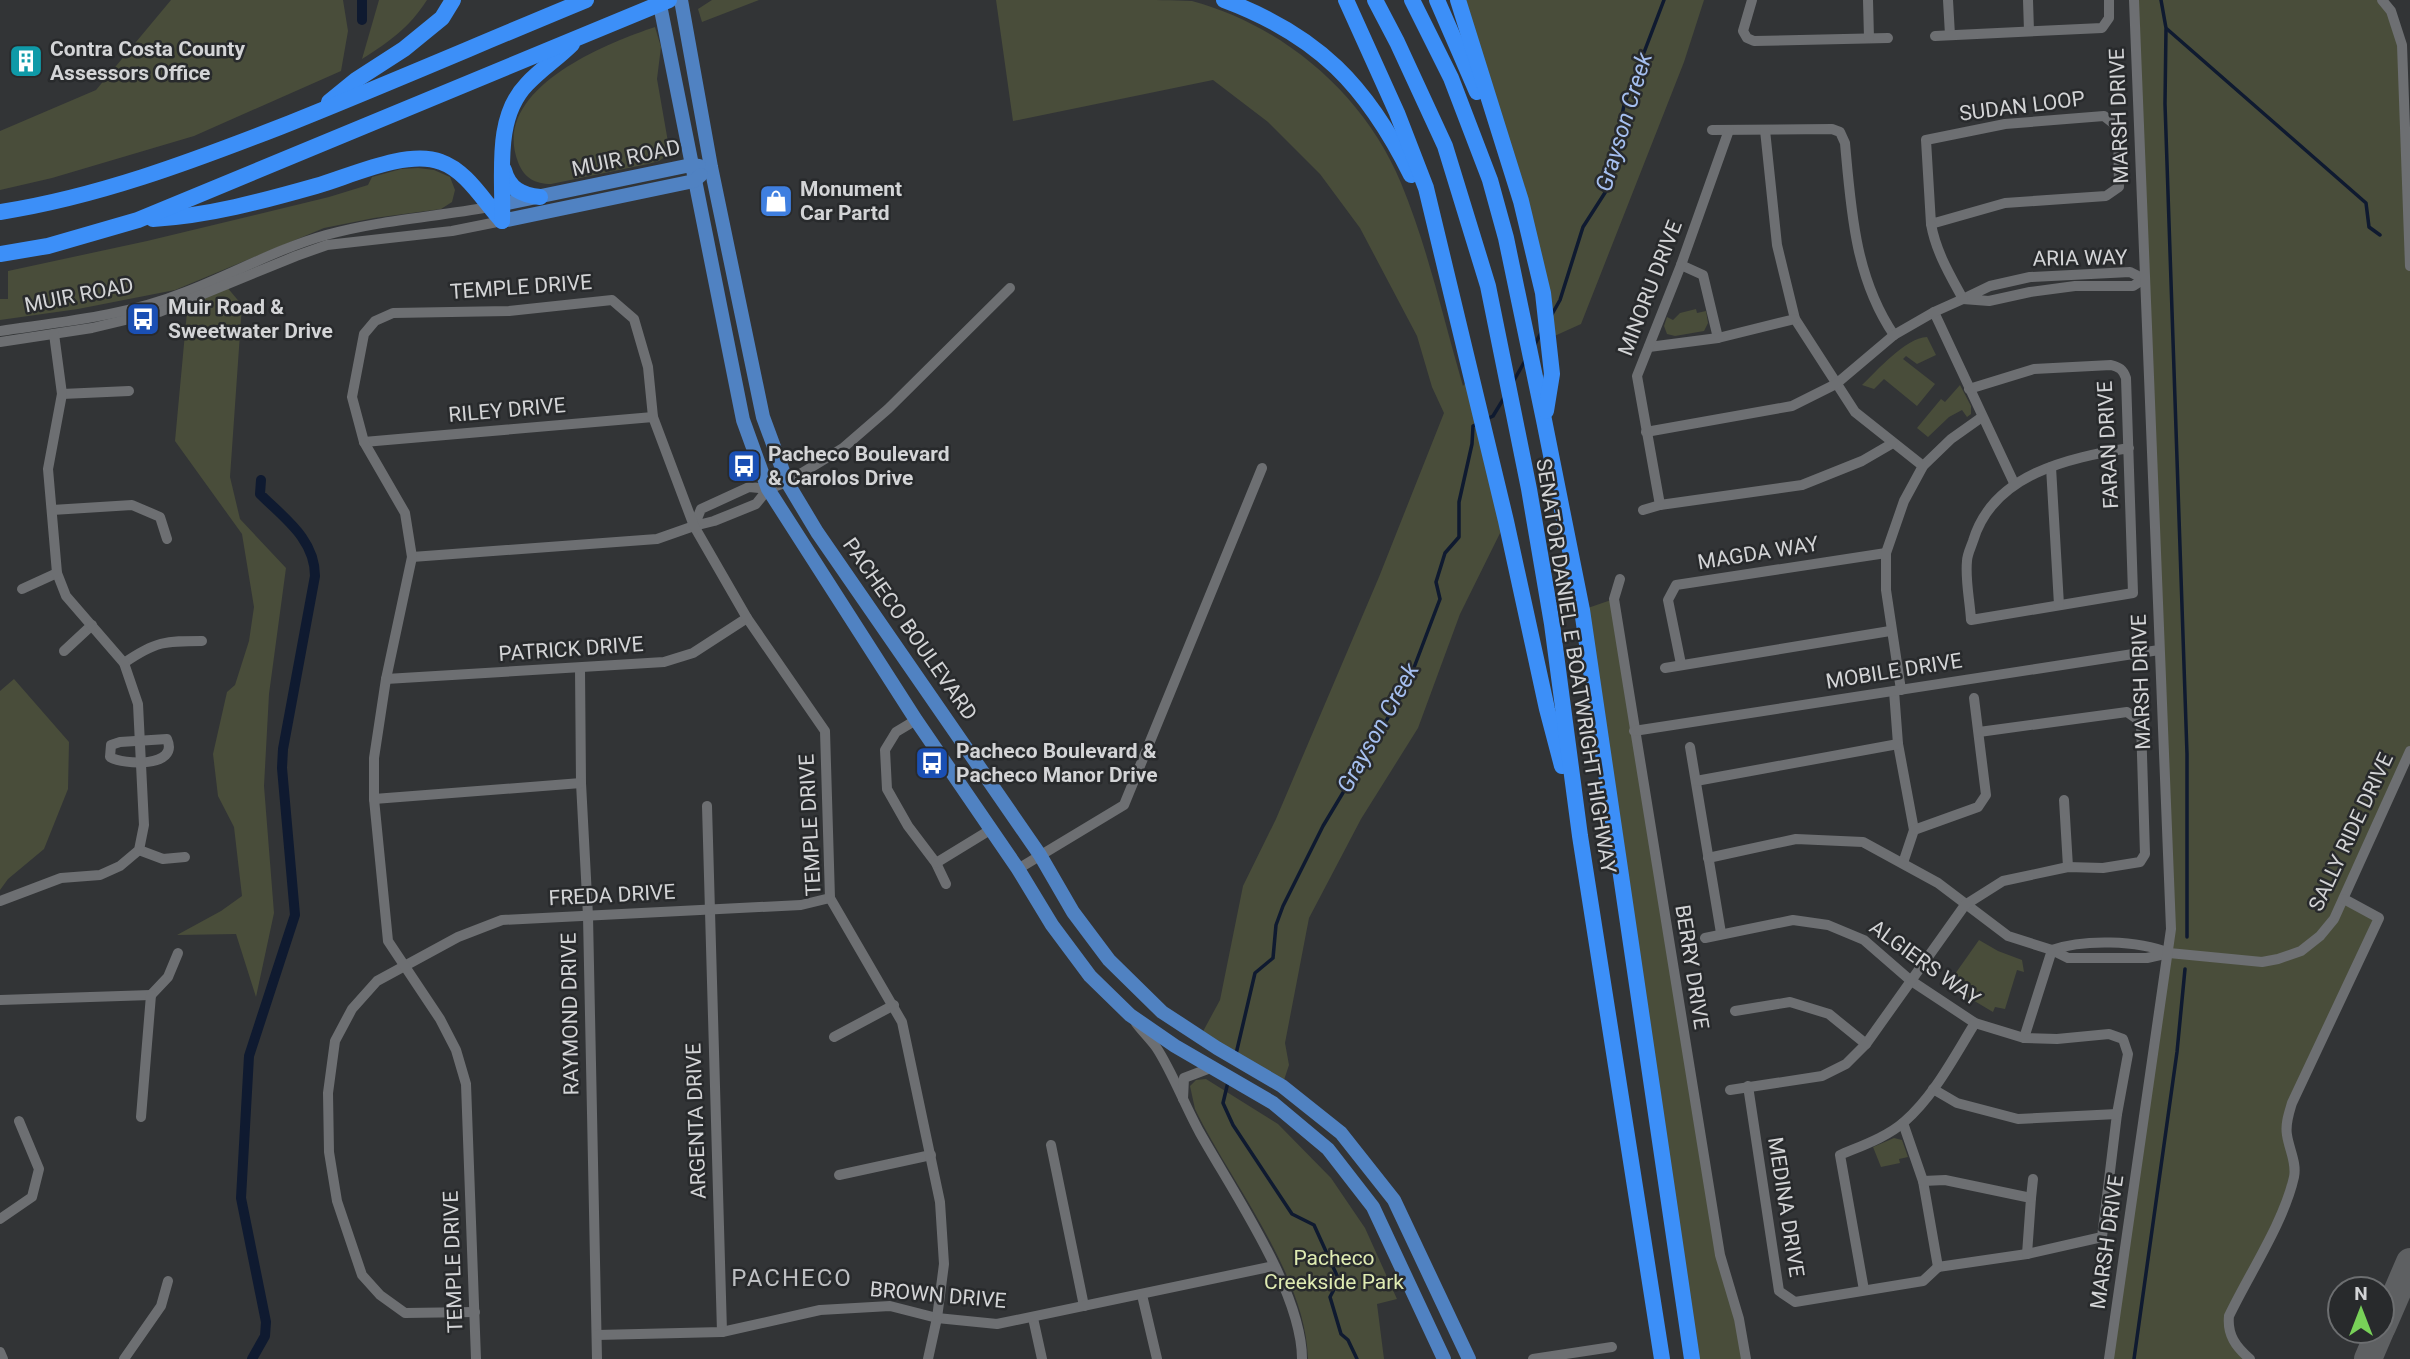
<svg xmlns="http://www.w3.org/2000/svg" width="2410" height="1359" font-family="Roboto,sans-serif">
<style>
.green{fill:#494d3a}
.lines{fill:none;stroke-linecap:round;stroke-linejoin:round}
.stream{stroke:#0f1a30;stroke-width:3.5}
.canal{stroke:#0f1a30;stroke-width:10}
.taxiway{stroke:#5e6062;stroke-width:28}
.minor{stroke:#6d6f72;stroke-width:10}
.major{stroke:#5082c2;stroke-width:14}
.highway{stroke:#3c8ff8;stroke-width:16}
.labels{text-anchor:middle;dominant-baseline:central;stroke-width:5;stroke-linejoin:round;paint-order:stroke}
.poi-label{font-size:21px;font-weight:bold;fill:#d3d4d6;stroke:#282a2c;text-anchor:start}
.street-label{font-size:21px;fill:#d3d4d6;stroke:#282a2c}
.park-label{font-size:21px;fill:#dfebb2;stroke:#282a2c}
.water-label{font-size:23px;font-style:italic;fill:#a5bff0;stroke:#282a2c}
.quarter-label{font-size:24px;letter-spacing:2px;fill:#bdbfc2;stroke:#282a2c}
</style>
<rect width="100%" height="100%" fill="#323436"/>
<g class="green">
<path d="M171,0H343L348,31L341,71L194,136L52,178L0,190V131L96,90Z"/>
<path d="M379,0H427C409,28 390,41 362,59Z"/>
<path d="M712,0H759L702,22L698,9Z"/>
<path d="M996,0C1042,0 1088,0 1134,0C1152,0 1175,0 1192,1C1284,26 1364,94 1401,183C1428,248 1443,318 1463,386L1470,377L1506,521L1460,614L1418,728L1361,819L1309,918L1285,1043L1289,1065L1282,1086L1200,1037L1220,1000L1243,886L1276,819L1379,577L1444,413L1432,387L1417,336L1360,228L1320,174L1268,122L1213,80L1013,121Z"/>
<path d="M1458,0H1704L1684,62L1581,324L1550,338L1543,293Z"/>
<path d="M2134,0H2382L2402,45L2410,266V751L2344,899L2379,918L2287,1123L2294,1176L2228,1326L2250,1359H2109L2169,953Z"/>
<path d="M655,27L661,47L657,79L668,142L666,156L659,161L648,164L551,184C535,184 524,178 518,162C490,90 604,44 655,27Z"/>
<path d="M418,168L434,170L450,177L455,190L452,202L441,209L374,218L324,228L175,290L78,309L0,320V299H8V271L147,241L329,197L368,185L372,177L401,169Z"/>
<path d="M226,286L242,305L230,477L240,519L286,568L269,694L264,786L274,913L256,997L236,934L177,935L221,911L242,896L234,827L218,796L213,754L227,692L235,685L249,641L254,607L242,534L175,441L188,301Z"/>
<path d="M1696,309L1697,313L1706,311L1708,323L1704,331L1675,336L1667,334L1664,326L1667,317L1673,320L1680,313Z"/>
<path d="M1927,337L1936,355L1917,364L1906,356L1903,359L1935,384L1917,406L1884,379L1874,389L1862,385C1877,371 1905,338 1927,337Z"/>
<path d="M1960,385L1971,406V414L1967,417L1962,410L1949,417L1928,437L1917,428L1941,399L1945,402Z"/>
<path d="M1614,599L1693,1098L1746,1359H1692L1582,610Z"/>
<path d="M14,679L69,742L68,789L44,849L8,879L0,890V691Z"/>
<path d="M1979,940L1998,951L2022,960L2024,972L2017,970L2005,1009L1995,1007L1993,1012L1966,996L1972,986L1955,974Z"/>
<path d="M1206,1079L1278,1124L1331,1178L1365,1228L1397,1299L1377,1304L1384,1359H1308C1306,1275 1231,1183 1195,1109L1190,1086L1196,1080Z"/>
<path d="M1894,1138L1902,1140L1908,1157L1899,1159L1900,1163L1881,1167L1873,1147Z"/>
</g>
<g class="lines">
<g class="stream">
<path d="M2161,0L2166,28L2165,104L2187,754V937"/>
<path d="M2167,29L2366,203L2369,227L2380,235"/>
<path d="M1551,316L1560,300L1583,227L1608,188L1624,105L1664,0"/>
<path d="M1534,346L1542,331"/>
<path d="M1513,382L1526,359"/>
<path d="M1487,419L1493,416L1504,398"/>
<path d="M1236,1054L1255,973L1273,958L1276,925L1283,906L1323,826L1407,686L1440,599L1436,582L1445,553L1459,537V502L1472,444L1473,426L1477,424"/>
<path d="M1228,1082L1223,1103L1233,1125L1292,1214L1314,1225L1339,1280L1330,1297L1341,1334L1348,1340L1357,1359"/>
<path d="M2134,1359L2177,1052L2185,969"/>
</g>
<g class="canal">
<path d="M362,0V20"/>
<path d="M252,1359L265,1336L266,1322L241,1198L249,1056L295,915L282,768L283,749L315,576C315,539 284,518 260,494L261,480"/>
</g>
<g class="taxiway">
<path d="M2382,1327L2410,1262"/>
<path d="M2368,1359L2380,1331"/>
</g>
<g class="minor">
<path d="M1752,0L1743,31L1747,38L1754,41L1888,38"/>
<path d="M1868,0L1869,38"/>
<path d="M1948,0L1950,35"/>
<path d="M2028,0L2029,31"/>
<path d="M2382,0L2391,11L2402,45L2410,266"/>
<path d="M1935,36L2102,28L2109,18V0"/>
<path d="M2104,116L2118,127L2119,187L2106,196L2005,203L1931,224L1926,140L2005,124Z"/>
<path d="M1712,130L1832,129L1840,132L1845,143C1851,210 1855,278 1894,335"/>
<path d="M1765,130L1777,245L1795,319L1855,412L1923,466"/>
<path d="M1681,265L1703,275L1718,338"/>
<path d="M2130,272L2144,279L2133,286H2075L2030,292L1989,301L1963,299L1990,286L2030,277Z"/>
<path d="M1934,312L2014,483"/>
<path d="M0,331C60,322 126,316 183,293C231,275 276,249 326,235C380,220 435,217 489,207"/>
<path d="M0,342L92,328L159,312L296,256L327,245L452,231L502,221"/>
<path d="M1649,347L1718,338L1795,319"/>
<path d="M1969,389L2034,369L2111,365C2119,367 2123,369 2126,378L2133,593L1971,620C1970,601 1965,580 1967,561C1967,555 1971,547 1973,541C1993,474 2068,458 2129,448"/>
<path d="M62,394L129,391"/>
<path d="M1646,432L1792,406L1836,384L1894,335L1934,312L1963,299C1950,275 1936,252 1931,224"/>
<path d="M364,442L653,417"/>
<path d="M2051,467L2059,605"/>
<path d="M768,489L756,504L714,521L694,526L701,509L749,487L768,489L787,482L843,448L888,409L1010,288"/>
<path d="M1660,505L1637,376L1681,265L1729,130"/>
<path d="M52,510L132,505L160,517L167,539"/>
<path d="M1643,510L1660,505L1802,485L1862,461L1893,443"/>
<path d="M412,557L657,539L694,526"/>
<path d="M1620,579L1614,599L1720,1255L1739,1319L1746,1359"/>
<path d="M22,589L57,573"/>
<path d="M64,651L92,625"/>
<path d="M124,663C156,641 165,641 202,641"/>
<path d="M1681,664L1668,600L1676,585L1886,553"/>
<path d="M1665,668L1890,631"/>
<path d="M580,669L581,783L588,916L597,1359"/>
<path d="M386,679L664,662L693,653L747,618"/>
<path d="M1901,690L1886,590V553L1904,501L1923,466L1951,439L1982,417"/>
<path d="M1894,691L1898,744L1914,830L1903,863"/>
<path d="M916,720L896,732L885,750L887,789L908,826L936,863L946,884"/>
<path d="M1634,731L2159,650"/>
<path d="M167,739C180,768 123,765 110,757L111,745L120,742Z"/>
<path d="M1690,747L1721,933"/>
<path d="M1696,781L1898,744"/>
<path d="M374,799L581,783"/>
<path d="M2064,800L2068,867"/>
<path d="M707,806L722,1332"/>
<path d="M1914,830L1978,807L1986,795L1974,698"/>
<path d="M139,850L163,859L185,857"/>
<path d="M1708,858L1796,839L1863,842L1938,883L2008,936L2052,950L2024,1038"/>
<path d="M936,863L990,830"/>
<path d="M1018,869L1124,805L1262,468"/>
<path d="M0,901L61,878L100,875L120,866L139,850L144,825L138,704L124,663L66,596L57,573L48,469L62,394L54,334"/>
<path d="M1705,938L1793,920L1828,925L1864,940L1910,980L1975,1023L2024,1038L2057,1039L2109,1034L2123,1039L2128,1054L2117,1114L2102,1237L2027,1254L1938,1267"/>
<path d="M2169,953C2138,940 2083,939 2052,950L2068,958H2147L2169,953L2262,962L2278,959L2301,951L2320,936L2334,919L2410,751"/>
<path d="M151,995L168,977L178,953"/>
<path d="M0,1000L151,995"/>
<path d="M1735,1011L1790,1002L1829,1014L1866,1044"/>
<path d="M1136,1023C1142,1031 1150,1039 1156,1047C1172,1071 1185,1106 1200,1133C1233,1192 1302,1292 1302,1359"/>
<path d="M834,1037L894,1005"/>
<path d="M1748,1086L1779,1291L1795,1302L1923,1281L1938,1267"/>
<path d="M1933,1089L1957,1103L2018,1119L2117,1114"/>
<path d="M1730,1090L1822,1076L1846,1064L1866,1044L1965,905L2003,881L2068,867L2103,868L2140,862L2145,854L2141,722L2127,712L1979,732"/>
<path d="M1183,1099L1184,1078L1213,1067"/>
<path d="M141,1117L151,995"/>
<path d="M1903,1123L1923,1181L1938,1267"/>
<path d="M1051,1145L1084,1306"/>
<path d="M839,1175L931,1155"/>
<path d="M1923,1181L1945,1180L2031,1198L2027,1254"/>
<path d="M2031,1198L2033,1179"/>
<path d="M0,1219L32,1197L39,1169L19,1121"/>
<path d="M1864,1290L1840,1155C1861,1146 1887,1137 1904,1122C1934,1096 1954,1057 1975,1023"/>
<path d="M1142,1295L1157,1359"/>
<path d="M475,1312L405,1313L380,1295L362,1275L337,1201L329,1152L328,1093L335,1041L352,1009L377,981L458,937L502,920L801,905L830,898"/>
<path d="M1033,1318L1042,1359"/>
<path d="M597,1335L722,1332L820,1310L890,1306L937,1318L997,1324L1274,1266"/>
<path d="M0,1352L3,1359"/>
<path d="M124,1359L161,1306L168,1281"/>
<path d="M476,1359L466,1084L456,1050L440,1019L388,941L374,799V758L386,679L412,557L405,513L364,442L352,397L364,334L375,321L393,313L509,311L612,300L634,319L648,367L653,417L694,526L747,618L825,731L830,898L902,1022L940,1202L944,1264L937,1318L928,1359"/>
<path d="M1533,1359L1612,1347"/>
<path d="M2109,1359L2171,929L2134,0"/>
<path d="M2250,1359C2236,1347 2227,1335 2229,1316C2249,1274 2284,1222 2294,1177C2297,1163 2289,1149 2287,1135C2285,1124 2289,1113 2292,1103L2379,918L2344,899"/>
</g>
<g class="major">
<path d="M659,0L743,420L768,489L916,720L1018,869L1052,925L1090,976L1130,1015L1175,1046L1273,1103L1328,1149L1373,1207L1444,1359"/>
<path d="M681,0L711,167L763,417L787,482L817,532L1040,855L1073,912L1109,960L1162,1012L1217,1048L1282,1086L1341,1133L1394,1200L1469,1359"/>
<path d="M493,206L691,165L699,166"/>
<path d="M502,221L694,181L701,175"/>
</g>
<g class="highway">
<path d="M1224,0C1318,35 1367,86 1411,175"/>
<path d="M1346,0L1397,113L1426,188L1506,521L1547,709L1562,766"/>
<path d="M1375,0L1397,42L1445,146L1488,286L1529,489L1552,624L1580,836L1662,1359"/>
<path d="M1412,0L1451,78L1490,180L1506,238L1544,420L1582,610L1692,1359"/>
<path d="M1437,0L1477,92"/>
<path d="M1458,0L1521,201L1543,293L1552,374L1546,411"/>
<path d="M329,102L356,80L404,49L442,18L453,0"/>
<path d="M504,170C509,189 522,195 540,197"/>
<path d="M0,212C97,197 190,162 280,127C383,86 484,42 586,0"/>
<path d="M153,219C208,216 263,201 316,186C351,176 407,149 441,162C467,171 484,202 502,221"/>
<path d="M502,221C504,177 493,119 527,84C541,69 558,58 572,44"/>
<path d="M0,254L48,246L138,220L669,0"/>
</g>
</g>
<defs>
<g id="building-square" transform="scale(1.75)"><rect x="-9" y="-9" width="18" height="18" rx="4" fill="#0f9aa8" stroke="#282a2c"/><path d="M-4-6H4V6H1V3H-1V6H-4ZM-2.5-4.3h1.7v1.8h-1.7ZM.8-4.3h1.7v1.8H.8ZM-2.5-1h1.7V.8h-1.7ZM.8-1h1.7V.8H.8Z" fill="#fff"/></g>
<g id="shop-square" transform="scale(1.75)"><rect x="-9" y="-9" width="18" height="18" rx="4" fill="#3f7fe0" stroke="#282a2c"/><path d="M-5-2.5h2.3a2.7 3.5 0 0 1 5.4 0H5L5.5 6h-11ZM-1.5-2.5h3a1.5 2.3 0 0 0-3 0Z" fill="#fff"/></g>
<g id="bus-square" transform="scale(1.75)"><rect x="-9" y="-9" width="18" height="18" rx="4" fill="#1a4fb4" stroke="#282a2c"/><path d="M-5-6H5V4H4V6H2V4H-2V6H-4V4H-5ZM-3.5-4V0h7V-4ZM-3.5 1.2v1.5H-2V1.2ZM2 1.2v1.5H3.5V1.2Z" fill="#fff"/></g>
</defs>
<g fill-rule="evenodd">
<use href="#building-square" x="26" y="61"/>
<use href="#shop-square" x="776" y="201"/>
<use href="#bus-square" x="143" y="319"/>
<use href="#bus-square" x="744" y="466"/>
<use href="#bus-square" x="932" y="763"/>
</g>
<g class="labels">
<g class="poi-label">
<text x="50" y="49">Contra Costa County<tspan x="50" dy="24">Assessors Office</tspan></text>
<text x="800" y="189">Monument<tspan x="800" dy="24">Car Partd</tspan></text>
<text x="168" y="307">Muir Road &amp;<tspan x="168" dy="24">Sweetwater Drive</tspan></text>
<text x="768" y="454">Pacheco Boulevard<tspan x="768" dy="24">&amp; Carolos Drive</tspan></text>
<text x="956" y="751">Pacheco Boulevard &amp;<tspan x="956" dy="24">Pacheco Manor Drive</tspan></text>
</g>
<g class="street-label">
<text transform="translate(2022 106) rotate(-7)">SUDAN LOOP</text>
<text transform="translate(2119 116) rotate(-92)">MARSH DRIVE</text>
<text transform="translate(626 158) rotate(-12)">MUIR ROAD</text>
<text transform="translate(2080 258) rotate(-1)">ARIA WAY</text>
<text transform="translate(521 287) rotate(-4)">TEMPLE DRIVE</text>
<text transform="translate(1650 288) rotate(-69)">MINORU DRIVE</text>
<text transform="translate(79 295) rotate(-11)">MUIR ROAD</text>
<text transform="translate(507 410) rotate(-5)">RILEY DRIVE</text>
<text transform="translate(2108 445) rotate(-93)">FARAN DRIVE</text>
<text transform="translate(1758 553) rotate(-9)">MAGDA WAY</text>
<text transform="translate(910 629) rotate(55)">PACHECO BOULEVARD</text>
<text transform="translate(571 649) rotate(-4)">PATRICK DRIVE</text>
<text transform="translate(1576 666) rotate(81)">SENATOR DANIEL E BOATWRIGHT HIGHWAY</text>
<text transform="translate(1894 671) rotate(-9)">MOBILE DRIVE</text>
<text transform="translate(2141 682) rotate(-92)">MARSH DRIVE</text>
<text transform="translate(810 825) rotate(-93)">TEMPLE DRIVE</text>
<text transform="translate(2351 832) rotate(-65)">SALLY RIDE DRIVE</text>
<text transform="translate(612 895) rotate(-3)">FREDA DRIVE</text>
<text transform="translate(1925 963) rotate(36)">ALGIERS WAY</text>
<text transform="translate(1692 967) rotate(81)">BERRY DRIVE</text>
<text transform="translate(570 1014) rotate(-91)">RAYMOND DRIVE</text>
<text transform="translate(696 1121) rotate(-92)">ARGENTA DRIVE</text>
<text transform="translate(1786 1207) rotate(81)">MEDINA DRIVE</text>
<text transform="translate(2107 1242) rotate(-82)">MARSH DRIVE</text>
<text transform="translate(453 1262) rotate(-92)">TEMPLE DRIVE</text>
<text transform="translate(938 1295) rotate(5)">BROWN DRIVE</text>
</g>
<g class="park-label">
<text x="1334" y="1258">Pacheco<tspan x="1334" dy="24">Creekside Park</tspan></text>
</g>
<g class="water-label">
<text transform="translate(1624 122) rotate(-73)">Grayson Creek</text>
<text transform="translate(1378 728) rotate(-61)">Grayson Creek</text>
</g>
<g class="quarter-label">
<text x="792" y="1278">PACHECO</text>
</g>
</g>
<g transform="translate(2361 1310)"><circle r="33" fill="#282a2c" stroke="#6c6e70" stroke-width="2"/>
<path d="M0-5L12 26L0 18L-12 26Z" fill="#78d158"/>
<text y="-10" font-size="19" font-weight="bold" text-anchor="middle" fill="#d3d4d6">N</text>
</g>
</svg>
